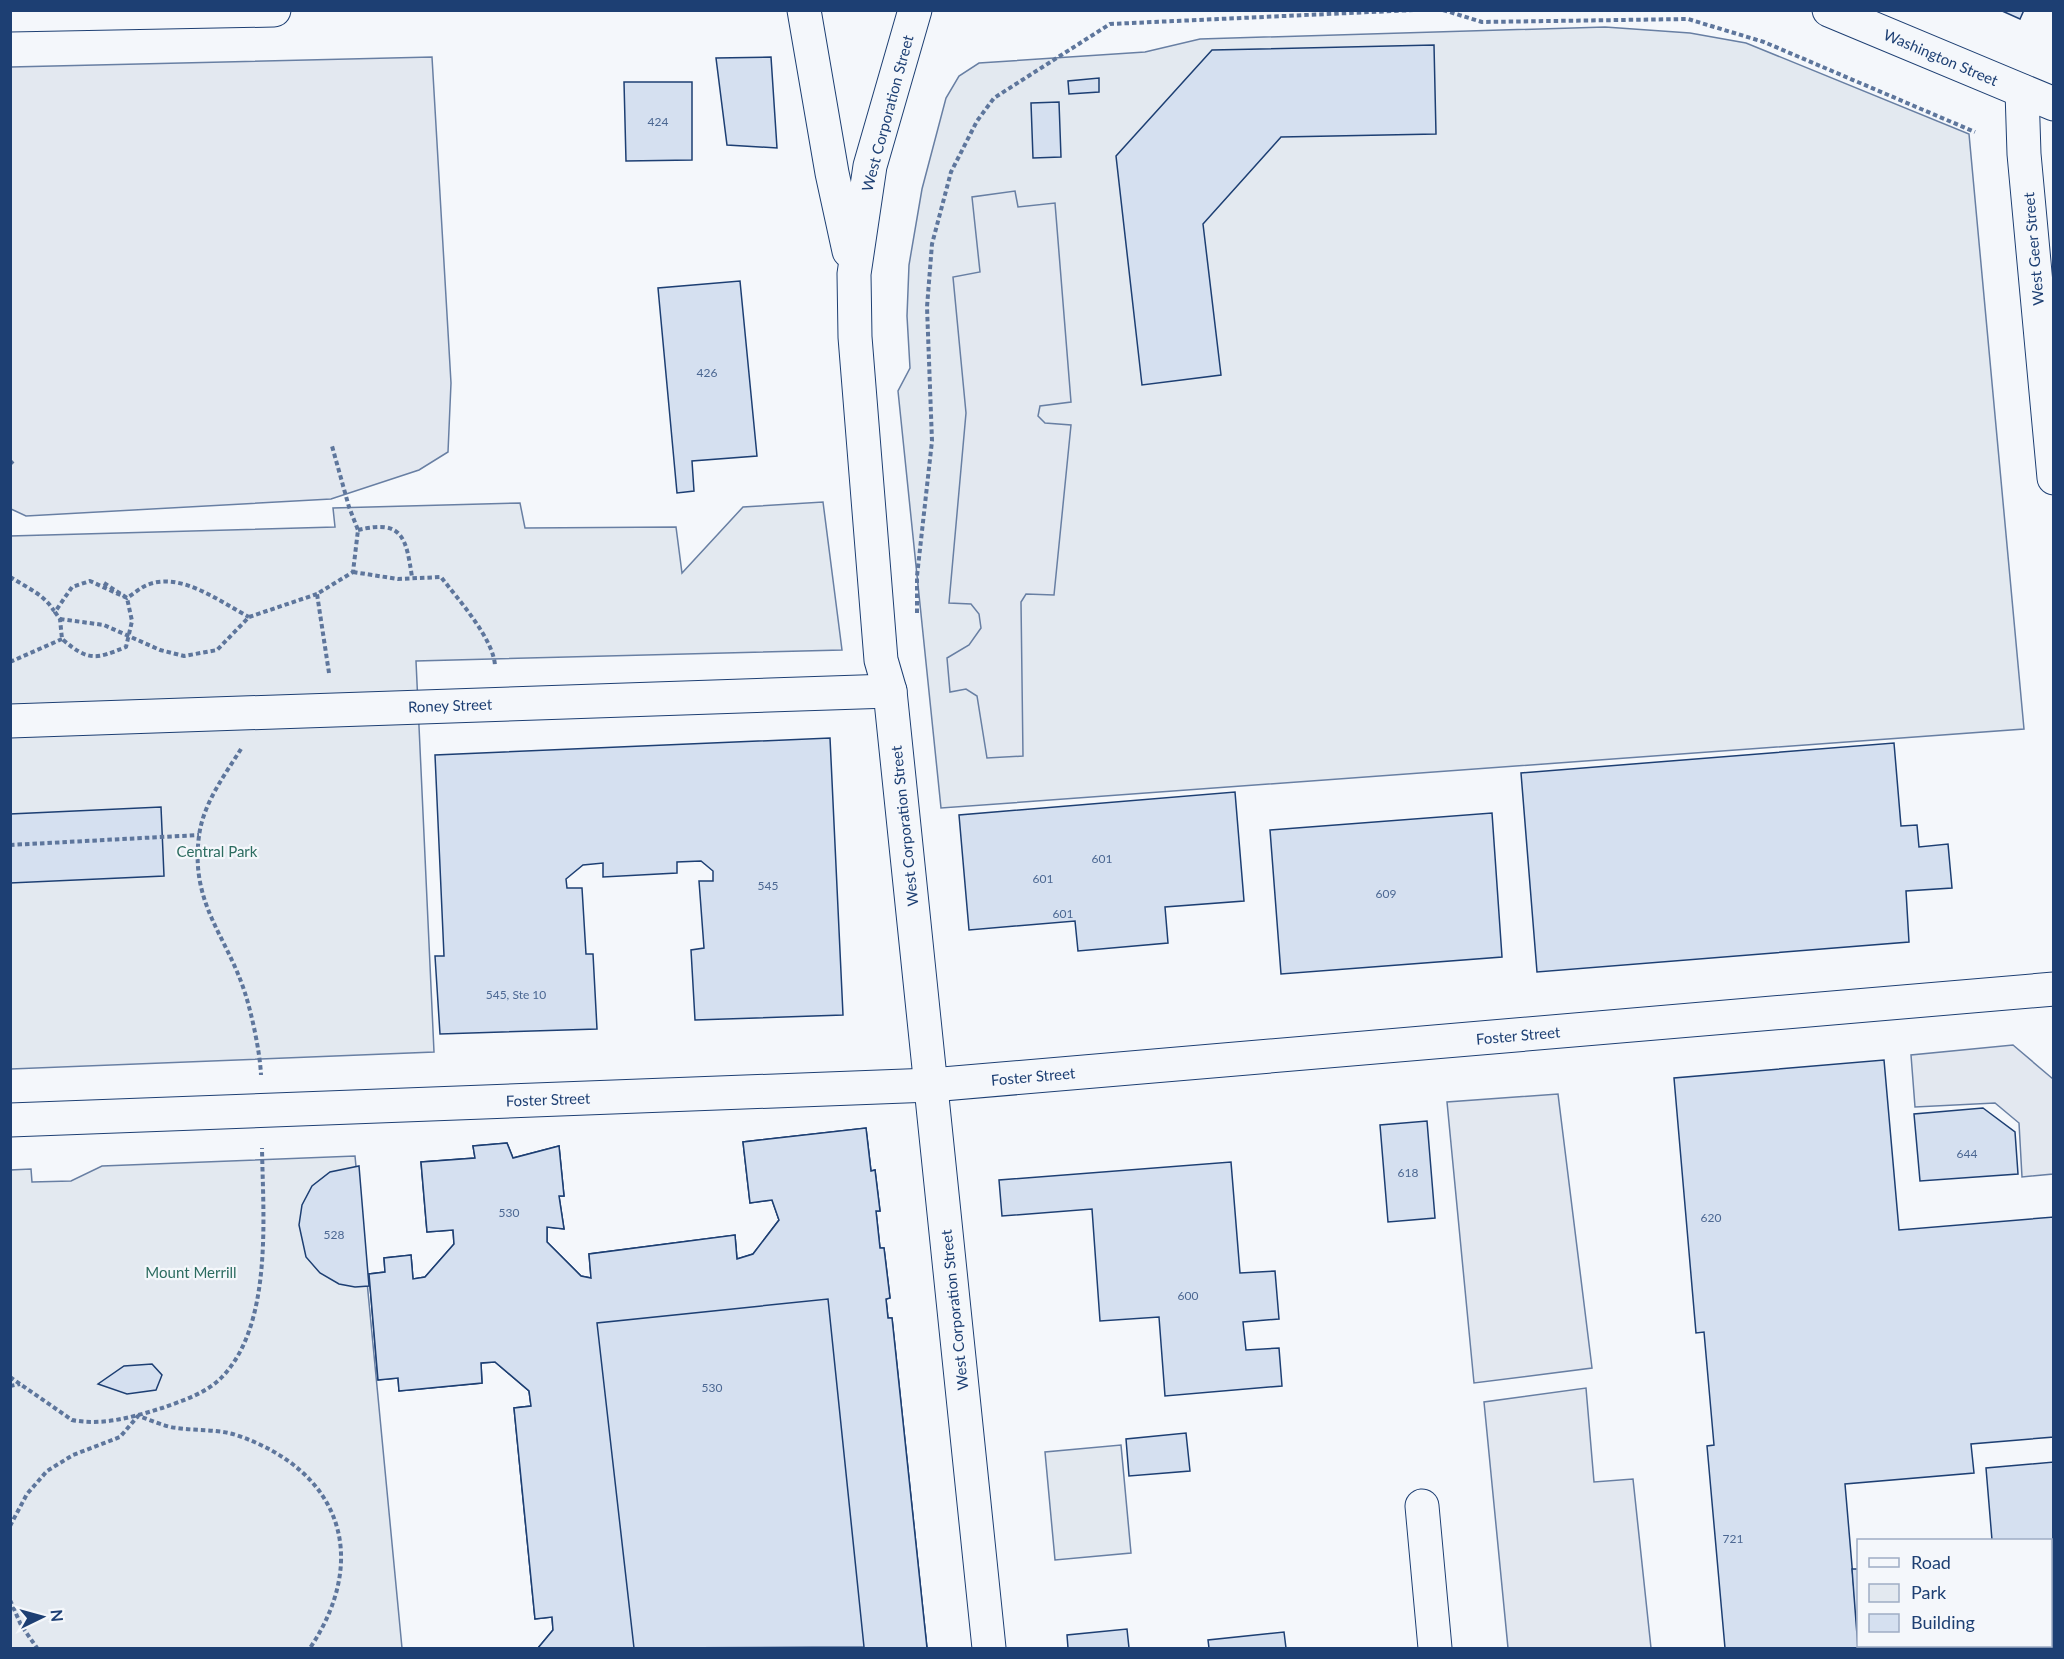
<svg xmlns="http://www.w3.org/2000/svg" width="2064" height="1659" font-family="Lato,sans-serif">
<style>
.green{fill:#e3e9f0;stroke:#687fa3;stroke-width:1.5}
.parking{fill:#e3e8f0;stroke:#687fa3;stroke-width:1.5}
.building{fill:#d5e0f0;stroke:#1d3f73;stroke-width:1.5}
.lines{fill:none;stroke-linecap:round;stroke-linejoin:round}
.minor-casing{stroke:#1d3f73;stroke-width:35}
.path{stroke:#5e769c;stroke-width:4;stroke-dasharray:4.5 3;stroke-linecap:butt}
.minor{stroke:#f4f7fb;stroke-width:33}
.labels{text-anchor:middle;dominant-baseline:central;stroke-width:4.5;stroke-linejoin:round;paint-order:stroke}
.number-label{font-size:12px;fill:#4b6792}
.street-label{font-size:15px;fill:#1d3f73;stroke:#f4f7fb}
.park-label{font-size:15px;fill:#2c6c60;stroke:#f4f7fb}
</style>
<rect width="100%" height="100%" fill="#f4f7fb"/>
<g class="green">
<path d="M1605,27L1690,33L1746,43L1969,134L2024,729L941,808L898,391L910,368L907,316L909,265L922,189L946,98L959,76L979,63L1145,52L1200,39Z"/>
<path d="M823,502L842,650L416,661L434,1052L11,1069L10,536L335,527L333,508L520,503L525,528L676,527L682,573L743,507Z"/>
<path d="M355,1156L402,1648H11L10,1170L31,1169L32,1182L71,1181L102,1166Z"/>
<path d="M1121,1445L1131,1553L1055,1560L1045,1452Z"/>
</g>
<g class="parking">
<path d="M432,57L451,383L448,452L419,470L331,499L26,516L11,509V67Z"/>
<path d="M1015,191L1018,207L1055,203L1071,402L1040,406L1038,416L1045,423L1071,425L1054,595L1026,594L1021,602L1023,756L987,758L977,696L966,689L950,692L947,658L969,645L981,628L979,614L971,604L949,603L966,413L953,277L980,272L972,197Z"/>
<path d="M2013,1045L2053,1079V1174L2022,1177L2019,1123L1995,1103L1915,1107L1911,1055Z"/>
<path d="M1558,1094L1592,1368L1474,1383L1447,1102Z"/>
<path d="M1586,1388L1594,1482L1633,1479L1651,1648H1508L1484,1402Z"/>
</g>
<g class="building">
<path d="M2000,10H2024L2020,19Z"/>
<path d="M1434,45L1436,134L1281,137L1203,224L1221,375L1142,385L1116,156L1212,50Z"/>
<path d="M771,57L777,148L727,145L716,58Z"/>
<path d="M1099,78V92L1069,94L1068,81Z"/>
<path d="M624,82H692V160L626,161Z"/>
<path d="M1059,102L1061,157L1033,158L1031,103Z"/>
<path d="M740,281L757,456L692,461L694,491L677,493L658,288Z"/>
<path d="M830,738L843,1015L695,1020L691,950L704,948L699,881H713V871L701,861L677,862V873L603,877V863L583,865L566,879L567,888H582L586,954H593L597,1029L440,1034L435,956H444L435,755Z"/>
<path d="M1894,743L1901,826L1917,825L1919,847L1948,844L1952,888L1906,891L1909,942L1537,972L1521,773Z"/>
<path d="M1235,792L1244,901L1165,907L1168,943L1078,951L1075,921L969,930L959,815Z"/>
<path d="M161,807L164,876L10,883V814Z"/>
<path d="M1492,813L1502,957L1281,974L1270,830Z"/>
<path d="M1884,1060L1899,1230L2054,1217V1437L1971,1444L1974,1473L1845,1484L1859,1648H1725L1707,1446L1714,1445L1704,1332L1696,1333L1674,1078Z"/>
<path d="M1983,1108L2015,1132L2018,1174L1920,1181L1914,1114Z"/>
<path d="M1427,1121L1435,1218L1388,1222L1380,1125Z"/>
<path d="M866,1128L871,1171L875,1170L880,1211H876L880,1248H884L890,1298L886,1299L888,1318H892L927,1648H864L828,1299L576,1325L607,1648H538L553,1630L552,1617L535,1619L514,1408L531,1406L529,1391L495,1362L481,1363L482,1383L399,1391L398,1378L378,1380L369,1274L385,1272L384,1258L411,1255L413,1279L425,1277L454,1244L453,1230L427,1232L421,1162L475,1158L473,1146L507,1143L513,1158L559,1146L564,1196H559L564,1229L547,1227V1242L581,1276L591,1278L589,1254L735,1235L737,1259L753,1254L779,1220L772,1200L750,1203L743,1142Z"/>
<path d="M866,1128L871,1171L875,1170L880,1211H876L880,1248H884L890,1298L886,1299L888,1318H892L927,1648H538L553,1630L552,1617L535,1619L514,1408L531,1406L529,1391L495,1362L481,1363L482,1383L399,1391L398,1378L378,1380L369,1274L385,1272L384,1258L411,1255L413,1279L425,1277L454,1244L453,1230L427,1232L421,1162L475,1158L473,1146L507,1143L513,1158L559,1146L564,1196H559L564,1229L547,1227V1242L581,1276L591,1278L589,1254L735,1235L737,1259L753,1254L779,1220L772,1200L750,1203L743,1142Z"/>
<path d="M1231,1162L1240,1273L1275,1271L1279,1319L1243,1322L1246,1350L1279,1348L1282,1386L1165,1396L1159,1317L1100,1321L1092,1209L1002,1216L999,1180Z"/>
<path d="M359,1166L369,1286L355,1287L339,1284L320,1273L306,1257L299,1225L302,1205L312,1186L330,1172Z"/>
<path d="M828,1299L864,1647L634,1648L597,1323Z"/>
<path d="M152,1364L162,1375L156,1390L127,1394L98,1384L124,1366Z"/>
<path d="M1186,1433L1190,1471L1129,1476L1126,1439Z"/>
<path d="M2054,1462V1633H2050V1540H1992L1986,1468Z"/>
<path d="M1852,1569H1858V1646H1907L1858,1648Z"/>
<path d="M1127,1629L1129,1648H1068L1067,1635Z"/>
<path d="M1284,1632L1286,1648H1209L1208,1640Z"/>
</g>
<g class="lines">
<g class="minor-casing">
<g id="minor">
<path d="M804,10L832,173L849,251"/>
<path d="M915,10L870,166L854,274L855,337L881,660L890,691L989,1648"/>
<path d="M1829,10L2054,104"/>
<path d="M10,15L274,10"/>
<path d="M2022,91L2024,154L2054,478"/>
<path d="M10,721L890,691"/>
<path d="M10,1120L931,1085L2054,989"/>
<path d="M1422,1506L1435,1648"/>
</g>
</g>
<g class="path">
<path d="M1443,10L1482,22L1688,19L1764,42L1975,132"/>
<path d="M10,464L13,461"/>
<path d="M358,530C403,519 406,538 412,577"/>
<path d="M353,572L398,579L441,577C457,598 495,640 495,667"/>
<path d="M10,577C26,587 45,595 54,611"/>
<path d="M104,583L127,598L132,621L126,647C96,659 89,662 62,639L60,619L55,612L72,587L90,581L127,598C133,594 140,588 147,585C181,571 220,602 249,617"/>
<path d="M917,613V576L932,441L927,307L932,244L951,172L977,121L994,98L1110,24L1415,10"/>
<path d="M60,619L104,625L160,650L184,656L217,650L249,617L317,594"/>
<path d="M10,662L62,639"/>
<path d="M329,673L317,594L353,572L358,530L349,507L332,446"/>
<path d="M241,749C224,776 203,804 199,836C190,904 227,936 245,993C252,1015 260,1052 261,1075"/>
<path d="M10,845L199,835"/>
<path d="M10,1377L72,1420C103,1426 133,1417 162,1408C182,1401 207,1393 222,1377C273,1324 263,1216 262,1148"/>
<path d="M10,1386L20,1384"/>
<path d="M10,1526L27,1494L47,1471L73,1455L120,1437L138,1416C151,1420 165,1427 177,1428C198,1431 217,1429 236,1435C340,1470 371,1557 310,1648"/>
<path d="M10,1600L21,1625L37,1648"/>
</g>
<use href="#minor" class="minor"/>
</g>
<g class="labels">
<g class="number-label">
<text x="658" y="121">424</text>
<text x="707" y="372">426</text>
<text x="1102" y="858">601</text>
<text x="1043" y="878">601</text>
<text x="768" y="885">545</text>
<text x="1386" y="893">609</text>
<text x="1063" y="913">601</text>
<text x="516" y="994">545, Ste 10</text>
<text x="1967" y="1153">644</text>
<text x="1408" y="1172">618</text>
<text x="509" y="1212">530</text>
<text x="1711" y="1217">620</text>
<text x="334" y="1234">528</text>
<text x="1188" y="1295">600</text>
<text x="712" y="1387">530</text>
<text x="1733" y="1538">721</text>
</g>
<g class="street-label">
<text transform="translate(1941 57) rotate(23)">Washington Street</text>
<text transform="translate(887 113) rotate(-75)">West Corporation Street</text>
<text transform="translate(2033 249) rotate(-95)">West Geer Street</text>
<text transform="translate(450 705) rotate(-2)">Roney Street</text>
<text transform="translate(904 826) rotate(-96)">West Corporation Street</text>
<text transform="translate(1518 1035) rotate(-5)">Foster Street</text>
<text transform="translate(1033 1076) rotate(-5)">Foster Street</text>
<text transform="translate(548 1099) rotate(-2)">Foster Street</text>
<text transform="translate(954 1310) rotate(-96)">West Corporation Street</text>
</g>
<g class="park-label">
<text x="217" y="851">Central Park</text>
<text x="191" y="1272">Mount Merrill</text>
</g>
</g>
<rect width="2064" height="1659" fill="none" stroke="#1d3f73" stroke-width="24"/>
<rect x="1857" y="1539" width="195" height="108" fill="#f4f7fb" stroke="#9eadc5" stroke-width="1.5"/>
<rect x="1869" y="1558" width="30" height="9" fill="#f4f7fb" stroke="#9eadc5" stroke-width="1.5"/>
<text x="1911" y="1569" font-size="18" fill="#1d3f73">Road</text>
<rect x="1869" y="1584" width="30" height="18" fill="#e3e9f0" stroke="#9eadc5" stroke-width="1.5"/>
<text x="1911" y="1599" font-size="18" fill="#1d3f73">Park</text>
<rect x="1869" y="1614" width="30" height="18" fill="#d5e0f0" stroke="#9eadc5" stroke-width="1.5"/>
<text x="1911" y="1629" font-size="18" fill="#1d3f73">Building</text>
<g transform="translate(42 1617) rotate(85)" stroke="#f4f7fb" stroke-width="4.5" paint-order="stroke">
<path d="M0-4.5L10 22L0 15L-10 22Z" fill="#1d3f73"/>
<text y="-9" font-size="16" font-weight="bold" text-anchor="middle" fill="#1d3f73">N</text>
</g>
</svg>
